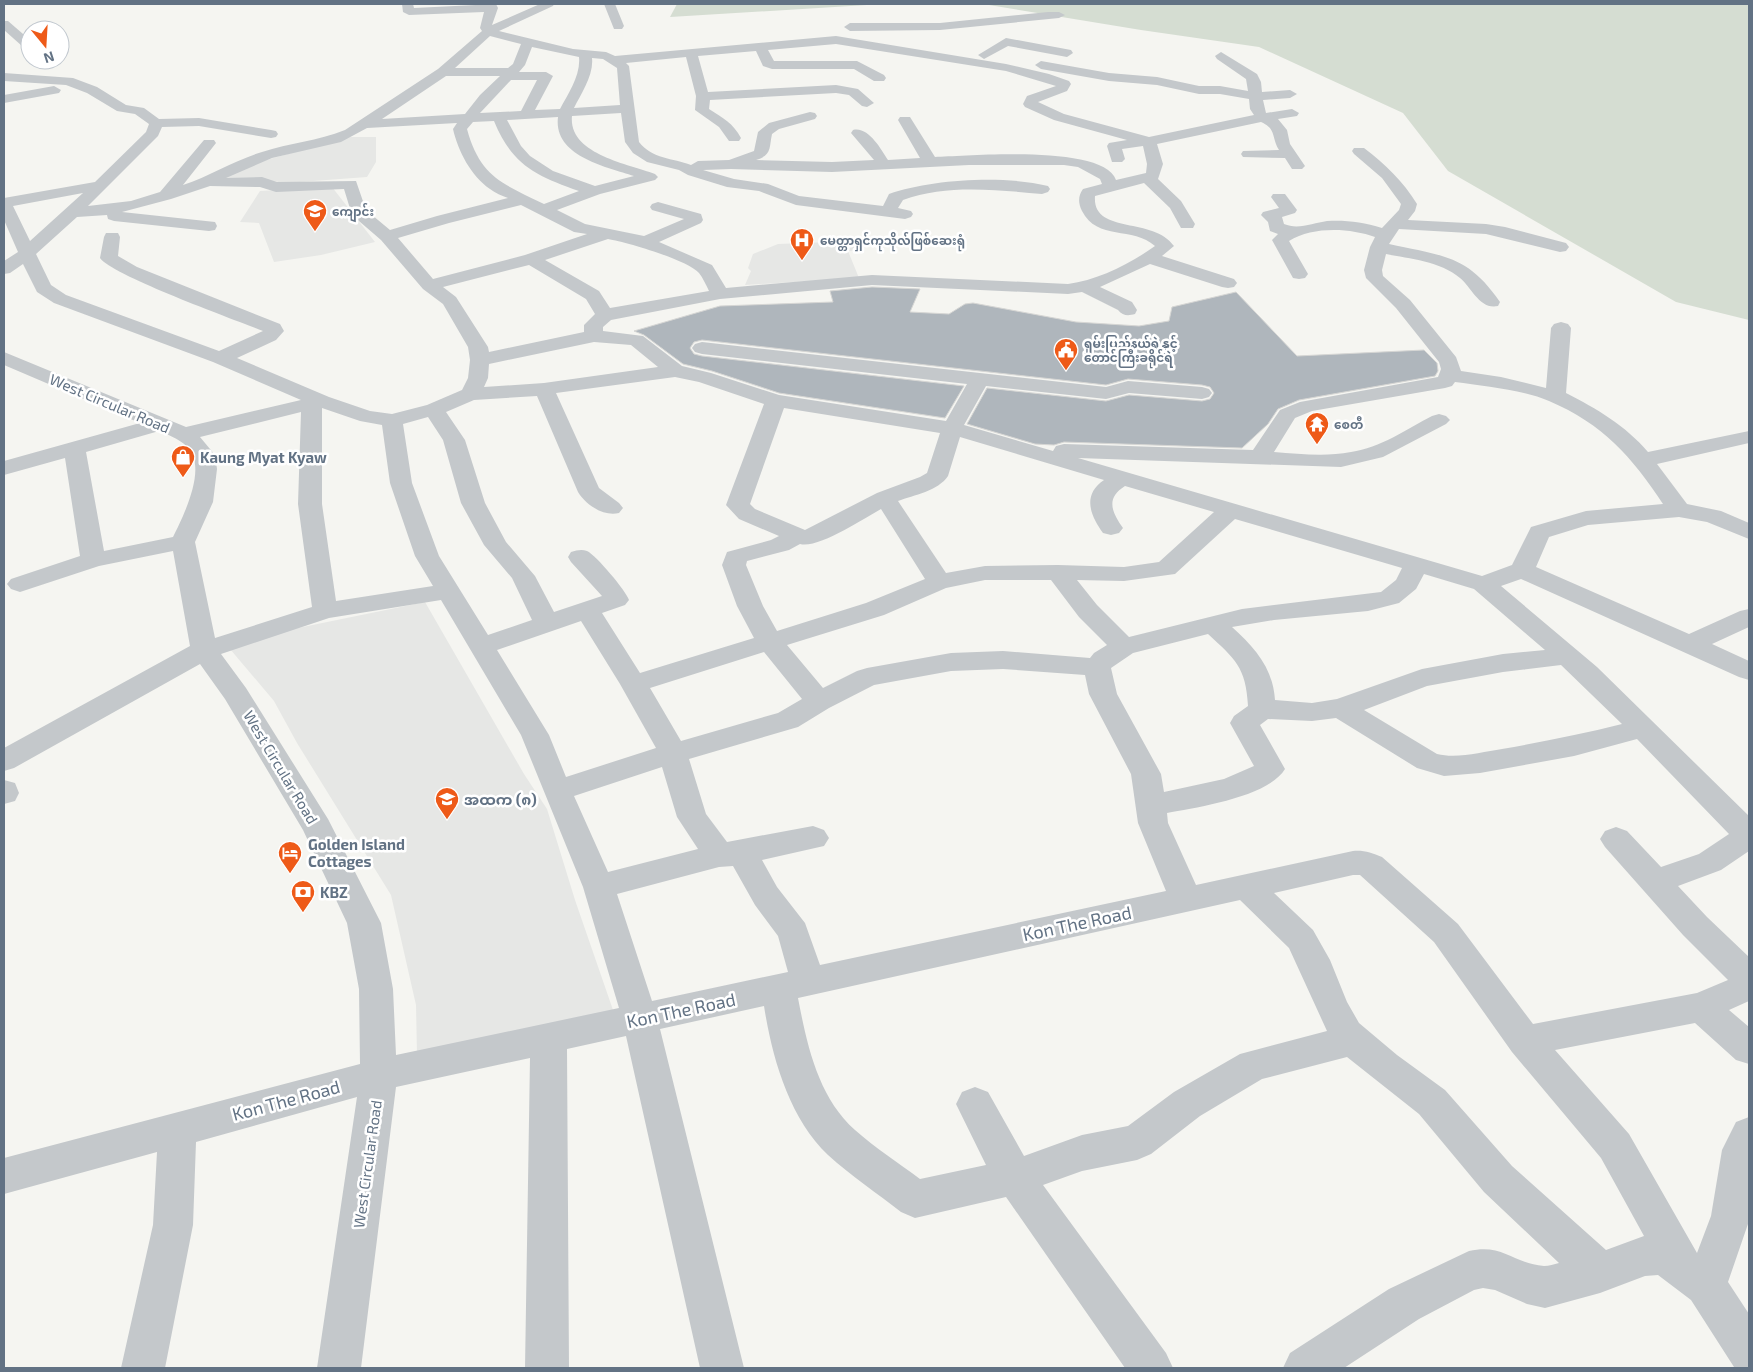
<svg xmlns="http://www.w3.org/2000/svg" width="1753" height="1372" font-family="'Exo 2','Noto Sans Myanmar',sans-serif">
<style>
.built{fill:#e6e7e5}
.green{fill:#d5ddd2}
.building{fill:#afb6bc;stroke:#d6d6d4}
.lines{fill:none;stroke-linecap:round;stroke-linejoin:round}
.minor{fill:#c4c8cb;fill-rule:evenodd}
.labels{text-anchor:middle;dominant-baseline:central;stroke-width:5;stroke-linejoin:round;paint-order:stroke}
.far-poi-label{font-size:12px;font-weight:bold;fill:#627284;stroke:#fff;text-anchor:start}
.street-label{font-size:15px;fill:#627284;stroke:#fff}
.poi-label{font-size:15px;font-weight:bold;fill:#627284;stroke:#fff;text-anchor:start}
.near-street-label{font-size:18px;fill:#627284;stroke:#fff}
</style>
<rect width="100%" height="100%" fill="#f5f5f1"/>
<g class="built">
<path d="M350,137H376V162L367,177L286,183L257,179L216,180L266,160Z"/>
<path d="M332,187L375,242L321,255L274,262L259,223L240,222L260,191Z"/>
<path d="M858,241L861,250L848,251L859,278L745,285L751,271L748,268L753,254L778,244Z"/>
<path d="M425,602L524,774L547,809L575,900L613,1010L417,1055L416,1005L391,895L297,743L274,701L230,649L288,630Z"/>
</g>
<g class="green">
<path d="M677,4H883L670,17Z"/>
<path d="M983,4H1749V320L1676,302L1448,171L1403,113L1259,47L1141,30Z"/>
</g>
<path class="building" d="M872,287L920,289L910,312L949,314L965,304L973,303L1076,322L1139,326L1169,321L1172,307L1236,292L1297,356L1424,350L1437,363L1438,371L1435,376L1299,400L1278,409L1268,424L1242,448L1064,442L1054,445L1035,444L967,424L987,388L1106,401L1129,395L1202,401L1210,399L1214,393L1210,387L1202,385L1128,379L1106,385L702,340L694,342L690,348L694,354L702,356L964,386L945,418L779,393L712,371L683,364L644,335L634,331L720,306L833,302L830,291Z"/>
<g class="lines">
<g class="minor">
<path d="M402,4H413L414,8L496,4L498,8L492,25L540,4H554L553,6L499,31L573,49L606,52L615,56L836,36L1006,64L1049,74L1069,81L1071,84L1067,91L1038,102L1064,114L1149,137L1254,115L1250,109L1249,99L1220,94H1199L1157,85L1109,81L1041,69L1035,65L1041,61L1109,73L1157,77L1199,86H1220L1248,91L1246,79L1217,59L1215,56L1221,52L1257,74L1261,82L1262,92L1290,90L1297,94L1290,98L1263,100L1266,113L1292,109L1299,113L1297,116L1278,119L1287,130L1290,144L1305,166L1302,169H1292L1285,158L1243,157L1241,154L1243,151L1279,150C1271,137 1277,129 1261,122L1157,144L1163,164L1158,179L1181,201L1195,224L1193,228H1181L1170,208L1144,183L1095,196C1092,235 1153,216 1174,246L1162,256L1234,279L1237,283L1234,287L1228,288L1222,287L1150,264L1100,287L1132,302L1137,310L1135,314C1128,316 1123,316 1118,310L1082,292L1068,294L872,285L720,299L611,320L603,327V331L643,336L682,366L711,373L779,395L946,421L967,384L702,354L695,352L692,348L695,344L702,342L1106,387L1128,381L1202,387L1209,389L1212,393L1209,397L1202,399L1129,393L1106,399L986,386L964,425L1053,451L1056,446L1064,444L1253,450L1280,410L1300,402L1438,377L1441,369L1439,362L1396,308L1366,278L1364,270L1370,247L1375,237C1350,228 1313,226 1289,241L1308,274L1305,278L1299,279L1293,278L1272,240L1278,234L1270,231L1268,222L1261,215L1263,212L1279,208L1271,197L1273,194H1285L1297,210L1295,213L1282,217L1284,224C1298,230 1313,223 1327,221C1346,220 1363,222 1382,228L1399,210L1401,204L1382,178L1354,154L1352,151L1354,148H1364C1385,164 1403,181 1417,204L1415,211L1408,220L1486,224L1505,227L1566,243L1569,247L1566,251L1560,252L1486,234L1399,229L1389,244C1442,256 1467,254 1500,302L1498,306C1480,310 1472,288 1460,278C1440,261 1410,259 1386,254L1382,270L1383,276L1410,300L1456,357L1461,371L1501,377L1546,388L1551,328L1554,324L1561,322L1568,324L1571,328L1566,393C1597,409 1625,425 1648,452L1749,431V443L1657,464L1687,504L1721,511L1749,523V539L1707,522L1679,517L1588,525L1549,537L1536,567L1689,634L1740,611L1749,609V627L1712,644L1749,661V680L1739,677L1521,579L1501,586L1597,667L1749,816V851L1721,870L1678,886L1707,917L1749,957V1001L1729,1010L1749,1027V1064L1736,1060L1695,1023L1555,1050L1629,1134L1697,1253L1711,1216L1722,1150L1736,1122L1749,1117V1221L1728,1282L1749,1314V1368L1734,1367L1691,1300L1658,1275L1645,1276L1600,1293L1545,1308L1527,1304L1495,1290L1483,1288L1474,1290L1419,1319L1344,1368H1283L1290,1353L1389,1289L1469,1251C1503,1243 1514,1264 1544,1266C1549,1266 1554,1264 1559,1263L1484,1192L1419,1114L1347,1057L1262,1079L1200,1116L1151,1154L1137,1160L1082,1171L1043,1185L1166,1353L1173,1368H1125L1006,1197L915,1218L901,1212C877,1193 851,1176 828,1155C789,1118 772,1057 764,1006L660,1029L744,1368H700L626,1036L567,1049L569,1368H525L530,1058L396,1087L361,1368H317L357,1097L196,1142L193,1225L165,1368H121L153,1225L157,1152L4,1194V1158L360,1064L359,989L347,923L303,830L225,699L200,664L14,768L4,771V748L190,646L173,551L99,566L20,592L11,589L7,584L11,579L80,556L65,458L4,475V461L140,423L4,365V352L186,427L301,400L213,362L54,303L37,292L23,264L10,273L4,274V261L18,252L4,220V198L95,182L146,132L149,124L135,114L117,111L87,93L66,85L4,81V73L73,78L97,87L126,105L144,108L159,119L199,118L271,130L276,131L278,134L276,137L271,138L199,126L162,127L158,136L88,206L131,201L160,192L204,140H214L216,143L183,185C210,176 235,160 262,152C289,143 318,141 345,130L438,69L482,31L480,28L484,12L409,15L403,12ZM490,36L521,44L513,64L508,68H455ZM836,44L1006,71L1056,86L1027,96L1023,104L1025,107L1054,120L1127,140L1109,143L1107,146L1112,162H1122L1125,159L1122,149L1143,146L1147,164L1146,173L1116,180C1104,144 968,156 935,157L910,117H900L898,120L920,158L888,160C881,149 868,126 853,130L851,133L874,160L832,162L756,160C772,155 769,148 772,134L779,129L815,119L817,116L815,113L810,112L769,123L758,132L754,151L729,160L698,161L691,165C673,158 652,159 639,142L629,66L626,63L686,57L696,96L695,110L719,127L729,141H739L741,138C733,123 723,118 709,109L710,100L836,93L849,95L862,106L867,107L874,103L858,89L836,85L708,92L698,56L756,51L763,66L772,69H854L874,81H884L886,78L884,75L857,61H774L768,50ZM532,47L579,57C581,75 568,94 560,109L535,110L553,76L546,72H519L525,65ZM592,58L603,59L617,68L620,105L574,108C581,94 594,75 592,58ZM446,76H500L480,95L465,114L382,119ZM511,80H537L521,111L480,113ZM621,113L625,142L633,153L647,162L679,170L688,175L727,187L759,191L796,205L905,219L911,217L913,214L911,211L898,208L903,200C946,184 997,190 1042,194L1048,192L1050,189L1048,186C1005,175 931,179 889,194L883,206L799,196L768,184L734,179L703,170L731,169L832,172L969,165H1064L1078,167L1100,179L1102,184L1083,189C1078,196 1078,203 1082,211C1097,241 1133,226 1155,246C1130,264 1098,280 1068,284L872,275L726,288L712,265L659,242L701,223L703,220L701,214L658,202L652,204L650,207L652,210L684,219L644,236L585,224L557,210L600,194L655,180L658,177L655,174C628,164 568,154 572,116ZM558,117C553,156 606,167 634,176L595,186L553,171L530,156L521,146L507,120ZM494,121C512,165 536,176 579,191L544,204C503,184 480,177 467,129L473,122ZM457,123L453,129C458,151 471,176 490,189C495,193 502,196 508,198L437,216L390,230L366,210L356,181L277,182L262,177L226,178L272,158L341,142L367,128ZM210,186L260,187L276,192L344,189L352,215L381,240L423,289L443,304L468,347L470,360L468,378L462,390L427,405L392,414L370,411L329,397L237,358L276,340L284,331L280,324L137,267L118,256L120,237L118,233H106L104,237L100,258C113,276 236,320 263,331L219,351L66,295L51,285L36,254L77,217L107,215L108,219L114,221L209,231L215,230L217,226L215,222L122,212L171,199ZM83,193L30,241L13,206ZM521,205L574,232L587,234L525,255L433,279L398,238L449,223ZM608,239C626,242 688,260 699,273C703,278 706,285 709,291L610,308L599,291L545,260ZM529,265L586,299L595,314L584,325V332L489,352L488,347L456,297L443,287ZM594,342L631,345L658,367L544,383L484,387L488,378L489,364ZM675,377L699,382L764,404L726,505L739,519L779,536L771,540L727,552L722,565L737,606L754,638L640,673L602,613L625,605L629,600C626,591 596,555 587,551C582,549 577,550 571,552L568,557L571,562L602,596L554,612L535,576L506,542L485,503L465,440L446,412L474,400L537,396L578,492C586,505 604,517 619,513L623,508L619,503L599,488L556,393ZM1455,382C1484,386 1523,390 1549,401C1603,424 1632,457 1663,504L1586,511L1531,527L1512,565L1482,576L1078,458L1341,467L1383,457L1446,424L1450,420L1446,416L1439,414L1432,416C1407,429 1380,448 1351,452C1326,457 1300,454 1274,452L1295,418L1312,411L1445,388L1452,386ZM322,408L360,421L382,425L390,483L415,556L433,586L336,601L322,504ZM784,408L940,433L927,473L920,477L877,493L805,530L755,509L750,504ZM301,412L298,504L312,607L215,638L195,542L213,502L217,469L215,455L200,437ZM428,417L443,440L461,503L484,545L512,578L532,620L488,635L439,556L412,483L403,424ZM159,431C171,436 188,442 193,456C202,478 183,517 173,537L104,551L86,452ZM960,437L1104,480C1082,495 1090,515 1103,533L1111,535L1119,533L1123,528C1111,511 1106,498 1125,486L1214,512L1159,562L1124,567L1058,565L985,566L946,573L898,501C914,495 938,491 948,476ZM881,509L925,579L866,603L777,631L763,606L746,565L747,561L789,550L800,544C818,549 863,519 881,509ZM1235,519L1402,568L1396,580L1381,592L1242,609L1129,637L1097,605L1077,580L1124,581L1175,574ZM1424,574L1474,589L1545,650L1503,654L1422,669L1337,699L1312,703L1275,700C1273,668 1255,648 1232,627L1274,620L1368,611L1399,603L1416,589ZM985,580H1051L1079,617L1107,645L1094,653L1090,658L1003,651L951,653L867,668L857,671L823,688L787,645L884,615L946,588ZM441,600L521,735L583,887L619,1008L396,1055L393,989L381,923L328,819L246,688L221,654L329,618ZM581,621L620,684L656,748L566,777L549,735L497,650ZM1208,634C1235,659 1246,667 1248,706L1234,716L1230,723L1254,766L1224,779L1164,792L1161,774L1117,694L1111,668L1133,653ZM764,652L802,699L778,713L681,741L650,688ZM1561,665L1622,724C1582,734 1542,742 1502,749C1482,752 1457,759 1437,754L1364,710L1427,686L1503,672ZM1003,669L1085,675L1089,694L1131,774L1138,823L1166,891L820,965L805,923L777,887L762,860L824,846L829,838L824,830L813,826L727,842L706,814L689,759L798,727L829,708L874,685L951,671ZM1336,718L1417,768L1444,776L1480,773L1574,756L1637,739L1729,834L1699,854L1661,867L1627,831L1616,827L1605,831L1600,839L1605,847L1683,935L1728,980L1697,993L1533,1024L1458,924L1382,857C1372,853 1364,850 1353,851L1196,885L1168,823L1167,813C1198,807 1268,797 1285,769L1260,725L1268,719L1312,721ZM662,767L677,817L698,849L608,872L574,796ZM733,866L755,905L778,936L788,972L652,1001L617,894L719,867ZM1353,875H1360L1434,942L1512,1052L1601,1158L1644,1236L1606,1250L1512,1166L1445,1090L1397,1055L1359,1023L1347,1002L1330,960L1313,930L1274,893ZM1240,900L1289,948L1327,1031L1240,1054L1174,1092L1128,1126L1082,1135L1024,1156L988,1092L975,1087L962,1092L956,1104L986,1165L920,1179C899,1163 875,1148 855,1130C818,1097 807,1045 798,998Z"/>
<path d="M604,4H615L624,26L622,29H614Z"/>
<path d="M1048,12H1059L1065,15L1059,18L940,30L850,31L844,27L850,23H940Z"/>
<path d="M4,21H8L30,40V46H22L4,30Z"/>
<path d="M1006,38L1071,50L1073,53L1067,57L1008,46L984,59L978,55Z"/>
<path d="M54,86L61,90L59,93L4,103V95Z"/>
<path d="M4,780L15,783L19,793L15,801L4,804Z"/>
</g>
</g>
<defs>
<g id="school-pin" transform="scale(1.25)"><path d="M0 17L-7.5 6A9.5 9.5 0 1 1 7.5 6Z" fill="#ee5a18" stroke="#fff"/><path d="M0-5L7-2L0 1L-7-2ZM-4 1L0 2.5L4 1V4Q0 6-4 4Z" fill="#fff"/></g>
<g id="hospital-pin" transform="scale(1.25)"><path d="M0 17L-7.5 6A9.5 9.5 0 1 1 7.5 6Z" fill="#ee5a18" stroke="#fff"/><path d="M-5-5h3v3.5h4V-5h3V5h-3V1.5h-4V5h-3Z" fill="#fff"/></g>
<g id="civic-pin" transform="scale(1.25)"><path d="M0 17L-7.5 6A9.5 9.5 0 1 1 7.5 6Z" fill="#ee5a18" stroke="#fff"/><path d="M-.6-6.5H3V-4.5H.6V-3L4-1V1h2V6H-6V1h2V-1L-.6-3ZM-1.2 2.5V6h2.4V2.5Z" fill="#fff"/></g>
<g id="temple-pin" transform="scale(1.25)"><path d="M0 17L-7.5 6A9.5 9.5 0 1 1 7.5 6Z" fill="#ee5a18" stroke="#fff"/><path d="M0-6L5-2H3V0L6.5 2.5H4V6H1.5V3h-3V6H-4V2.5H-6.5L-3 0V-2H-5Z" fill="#fff"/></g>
<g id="shop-pin" transform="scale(1.25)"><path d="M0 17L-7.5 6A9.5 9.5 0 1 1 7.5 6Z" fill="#ee5a18" stroke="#fff"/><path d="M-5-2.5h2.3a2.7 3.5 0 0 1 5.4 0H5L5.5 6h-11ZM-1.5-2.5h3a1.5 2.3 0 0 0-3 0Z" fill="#fff"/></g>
<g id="hotel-pin" transform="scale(1.25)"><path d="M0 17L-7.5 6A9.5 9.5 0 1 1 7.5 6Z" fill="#ee5a18" stroke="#fff"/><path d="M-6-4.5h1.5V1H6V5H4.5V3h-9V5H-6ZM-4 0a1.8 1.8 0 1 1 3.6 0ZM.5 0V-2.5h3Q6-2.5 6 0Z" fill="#fff"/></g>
<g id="bank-pin" transform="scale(1.25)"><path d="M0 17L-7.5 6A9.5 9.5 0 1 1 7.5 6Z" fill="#ee5a18" stroke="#fff"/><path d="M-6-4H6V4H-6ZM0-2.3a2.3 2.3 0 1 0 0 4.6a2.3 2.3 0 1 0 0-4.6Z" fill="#fff"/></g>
</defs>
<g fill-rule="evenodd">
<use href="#school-pin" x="315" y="211"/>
<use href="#hospital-pin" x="802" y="240"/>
<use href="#civic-pin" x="1066" y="350"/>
<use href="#temple-pin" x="1317" y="424"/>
<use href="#shop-pin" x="183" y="457"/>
<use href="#school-pin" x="447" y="799"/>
<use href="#hotel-pin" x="290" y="853"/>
<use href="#bank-pin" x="303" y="892"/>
</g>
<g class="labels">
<g class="far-poi-label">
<text x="332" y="211">ကျောင်း</text>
<text x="820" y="240">မေတ္တာရှင်ကုသိုလ်ဖြစ်ဆေးရုံ</text>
<text x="1084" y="343">ရှမ်းပြည်နယ်ရဲ နှင့်<tspan x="1084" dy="14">တောင်ကြီးခရိုင်ရဲ</tspan></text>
<text x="1334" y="424">စေတီ</text>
</g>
<g class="street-label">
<text transform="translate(110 403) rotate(23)">West Circular Road</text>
<text transform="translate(281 767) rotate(59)">West Circular Road</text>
<text transform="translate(367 1164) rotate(-82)">West Circular Road</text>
</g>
<g class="poi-label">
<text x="200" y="457">Kaung Myat Kyaw</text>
<text x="464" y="799">အထက (၈)</text>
<text x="308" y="844">Golden Island<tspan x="308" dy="17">Cottages</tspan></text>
<text x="320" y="892">KBZ</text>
</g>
<g class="near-street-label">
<text transform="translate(1077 923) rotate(-12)">Kon The Road</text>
<text transform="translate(681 1010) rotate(-12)">Kon The Road</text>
<text transform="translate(286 1100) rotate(-15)">Kon The Road</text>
</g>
</g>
<rect width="1753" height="1372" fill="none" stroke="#627284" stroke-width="10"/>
<g transform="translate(45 45) rotate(162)"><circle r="24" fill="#ffffff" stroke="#c0c7ce"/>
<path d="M0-4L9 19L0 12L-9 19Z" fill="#ee5a18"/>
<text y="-8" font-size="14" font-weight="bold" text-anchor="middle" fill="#627284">N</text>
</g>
</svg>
